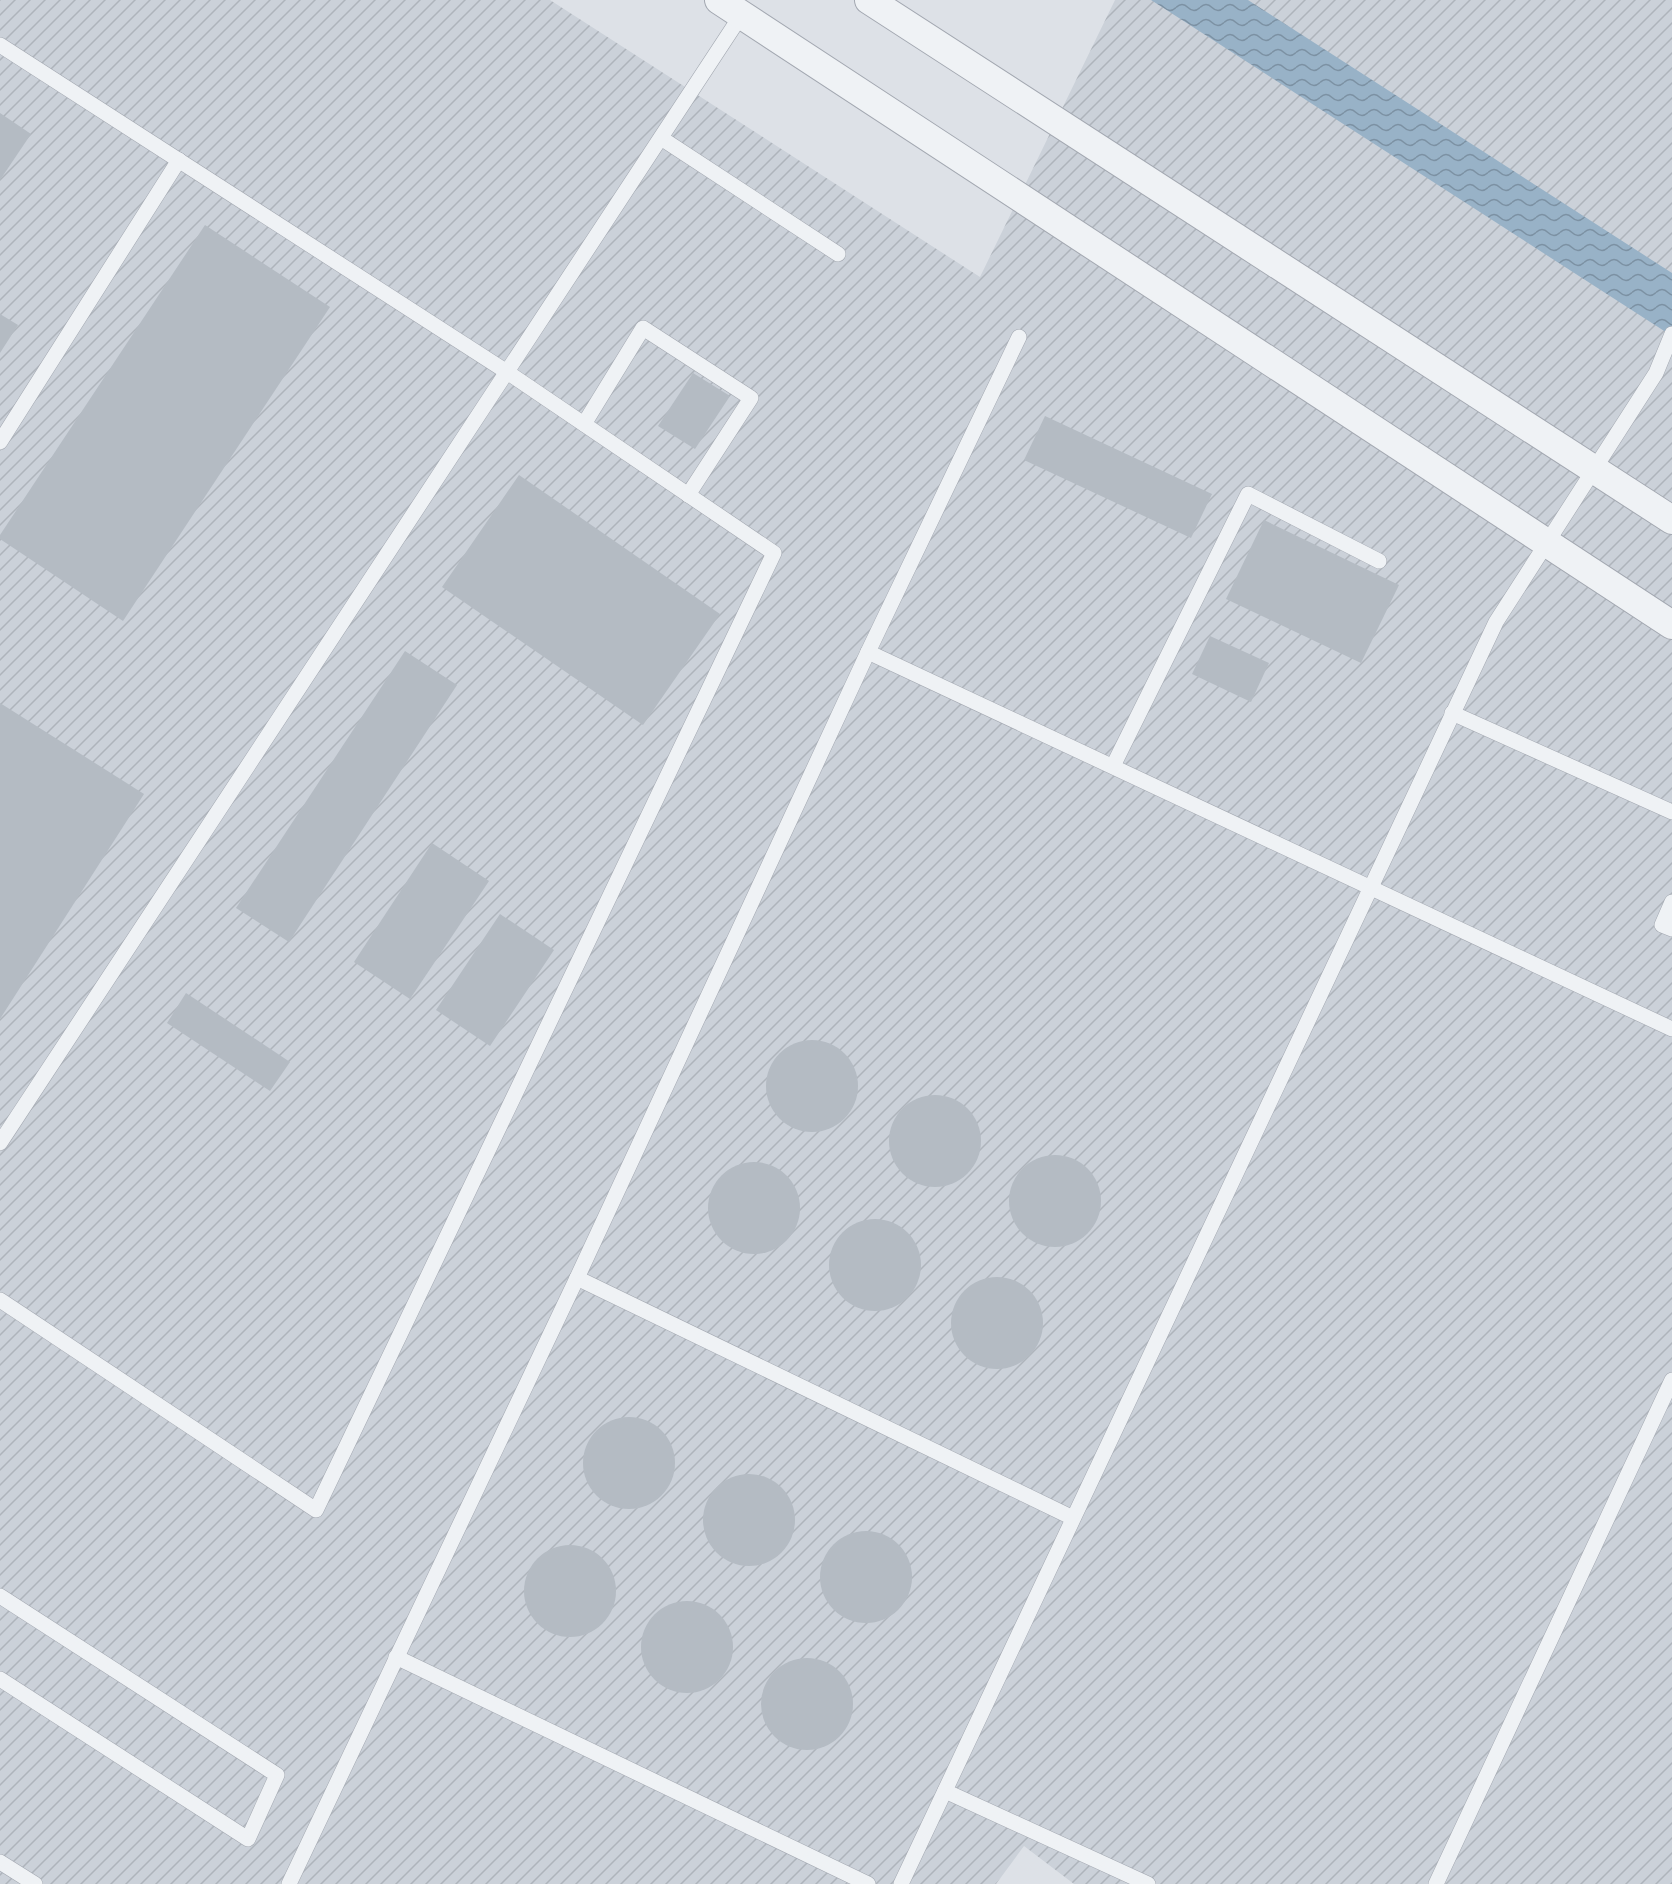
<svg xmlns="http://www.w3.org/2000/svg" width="1672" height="1884" font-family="Karla,sans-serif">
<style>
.industrial{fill:url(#industrial-furrows)}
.water{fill:url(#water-waves)}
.building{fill:#b4bbc3}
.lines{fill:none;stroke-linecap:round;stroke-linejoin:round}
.lane-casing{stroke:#a3a8b1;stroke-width:16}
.street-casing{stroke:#a3a8b1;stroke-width:30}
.lane{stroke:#eff2f5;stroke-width:15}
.street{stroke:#eff2f5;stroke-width:28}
</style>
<defs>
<pattern id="industrial-furrows" width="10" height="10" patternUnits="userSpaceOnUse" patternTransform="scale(1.5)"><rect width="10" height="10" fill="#cbd1d9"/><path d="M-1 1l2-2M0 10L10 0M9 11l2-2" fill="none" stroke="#aeb4bb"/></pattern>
<pattern id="water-waves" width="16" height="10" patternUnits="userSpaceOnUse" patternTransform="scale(1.5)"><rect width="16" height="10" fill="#98b2c7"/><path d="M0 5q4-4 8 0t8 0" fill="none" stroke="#7c91a3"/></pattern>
</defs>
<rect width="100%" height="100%" fill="#dde1e7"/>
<path class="industrial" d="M0,0H550L980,277L1115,0H1672V1884H1074L1024,1846L996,1884H0Z"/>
<path class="water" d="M1151,0H1248L1672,273V336Z"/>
<g class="building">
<path d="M0,113L31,134L0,180Z"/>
<path d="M205,225L330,307L123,621L0,539V535Z"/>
<path d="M0,314L18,325L0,353Z"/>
<path d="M693,373L730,396L695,449L658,426Z"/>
<path d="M1045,416L1212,494L1191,538L1024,460Z"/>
<path d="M519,475L720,614L643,725L442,587Z"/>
<path d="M1264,520L1399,585L1361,663L1226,599Z"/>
<path d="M1210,636L1269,663L1251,702L1192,674Z"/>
<path d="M405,651L457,685L289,942L236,908Z"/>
<path d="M0,703L144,794L0,1019Z"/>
<path d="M432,843L489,881L410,999L354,962Z"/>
<path d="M500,914L554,950L490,1046L436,1010Z"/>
<path d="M186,993L290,1062L270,1091L167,1023Z"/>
<circle cx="812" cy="1086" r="46"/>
<circle cx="935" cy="1141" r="46"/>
<circle cx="1055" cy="1201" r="46"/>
<circle cx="754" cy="1208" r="46"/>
<circle cx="875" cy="1265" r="46"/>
<circle cx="997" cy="1323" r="46"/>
<circle cx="629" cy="1463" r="46"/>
<circle cx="749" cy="1520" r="46"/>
<circle cx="866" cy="1577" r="46"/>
<circle cx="570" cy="1591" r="46"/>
<circle cx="687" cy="1647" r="46"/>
<circle cx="807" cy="1704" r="46"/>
</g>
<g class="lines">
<g class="lane-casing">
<g id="lane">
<path d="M0,45L507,372L774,553L316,1510L0,1300"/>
<path d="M661,138L838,254"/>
<path d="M584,424L643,328L751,398L688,495"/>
<path d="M0,442L179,160"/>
<path d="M868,652L1672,1029"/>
<path d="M1452,713L1672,812"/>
<path d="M1113,766L1248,494L1379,561"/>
<path d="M1672,902L1662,925L1672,929"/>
<path d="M0,1143L742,14"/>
<path d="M577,1278L1073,1518"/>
<path d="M0,1596L277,1775L248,1839L0,1679"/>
<path d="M396,1657L868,1884"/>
<path d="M945,1791L1148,1884"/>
<path d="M0,1862L35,1884"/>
<path d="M289,1884L577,1278L868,652L1019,337"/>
<path d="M901,1884L1496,622L1656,373L1672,334"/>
<path d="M1436,1884L1672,1380"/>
</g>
</g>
<g class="street-casing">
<g id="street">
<path d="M719,0L1672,625"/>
<path d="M869,0L1672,520"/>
</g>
</g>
<use href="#lane" class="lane"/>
<use href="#street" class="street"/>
</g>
</svg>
